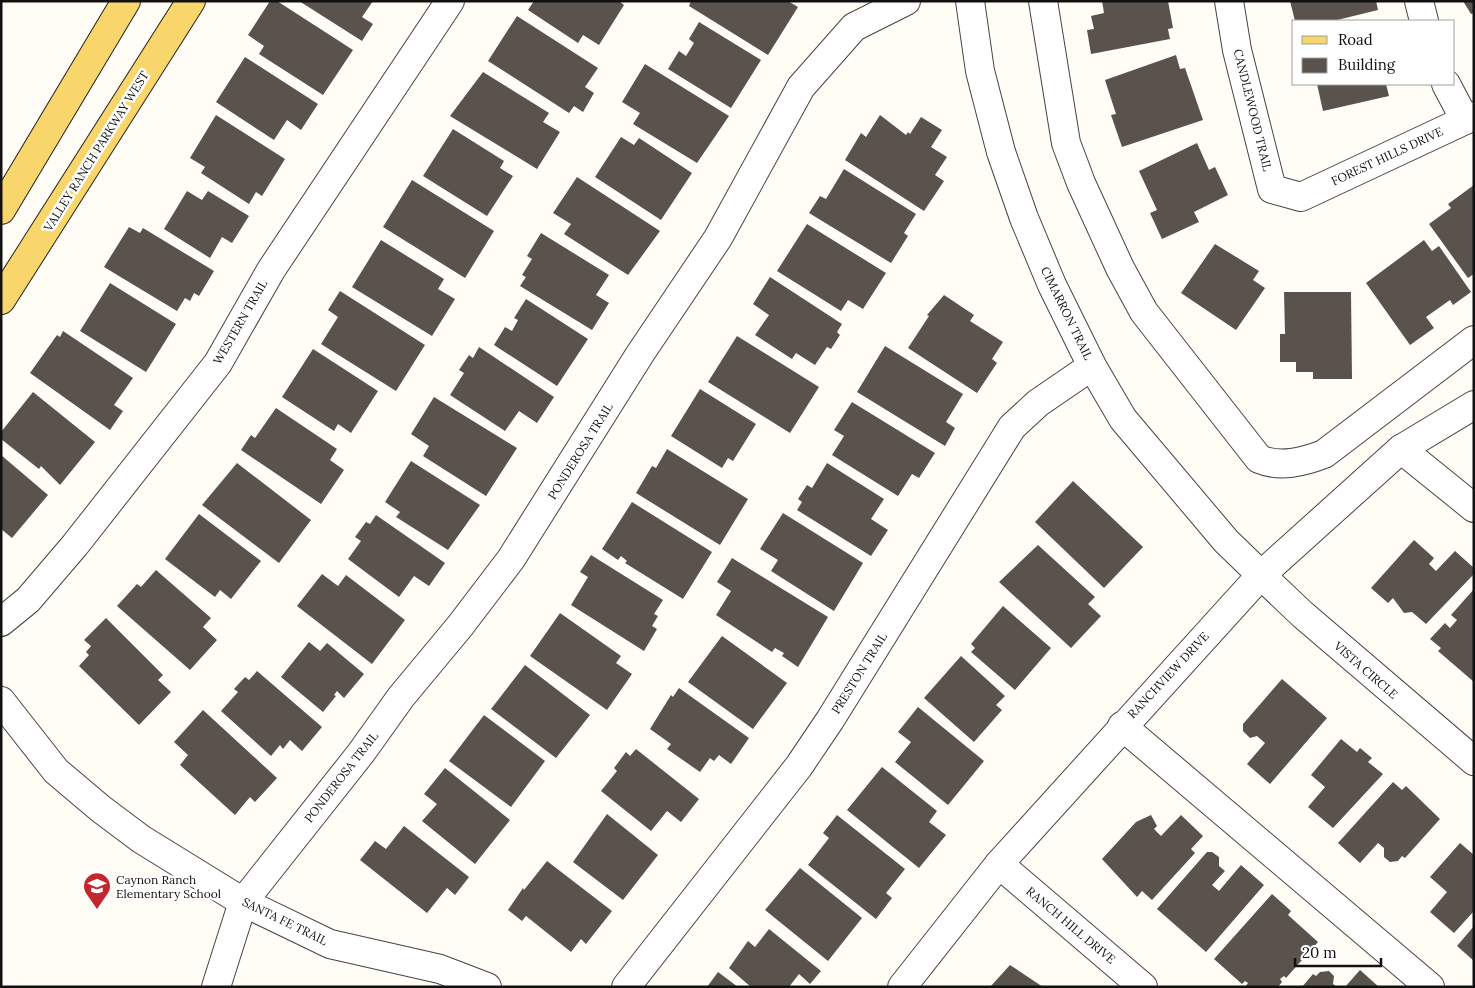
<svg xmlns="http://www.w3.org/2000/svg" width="1475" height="988" font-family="Lora,serif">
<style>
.building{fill:#5a524d}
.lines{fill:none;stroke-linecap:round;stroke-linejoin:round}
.minor-casing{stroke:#444;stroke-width:30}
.major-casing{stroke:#222;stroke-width:30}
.minor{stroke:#fff;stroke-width:28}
.major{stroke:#f9d66b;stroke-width:28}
.labels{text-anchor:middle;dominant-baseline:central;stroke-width:5;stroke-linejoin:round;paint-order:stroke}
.street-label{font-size:12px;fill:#111;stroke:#fff}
.poi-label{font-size:12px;fill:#111;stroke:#fff;text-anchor:start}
</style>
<rect width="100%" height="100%" fill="#fffdf5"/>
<g class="building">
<path d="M270,1H277L353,50L323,95L259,54L264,46L248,35Z"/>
<path d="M299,1H373L362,17L373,24L362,41Z"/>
<path d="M534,1H619L624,5L599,45L583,35L578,43L528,10Z"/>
<path d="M691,1H788L798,7L768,55L689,6Z"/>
<path d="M1102,1H1168L1173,28L1168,29L1170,39L1091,54L1087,30L1094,29L1091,16L1104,13Z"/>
<path d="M1290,1H1376L1378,10L1333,21H1295Z"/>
<path d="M1463,1H1474V13L1471,14Z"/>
<path d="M517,16L598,68L585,87L594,93L583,112L574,106L569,113L488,61Z"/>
<path d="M699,22L761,60L731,108L668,69L679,51L686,56L694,43L689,39Z"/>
<path d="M1176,55L1180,69L1185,68L1203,120L1122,147L1111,115L1116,114L1105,80Z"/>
<path d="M245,57L318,104L301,130L287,120L274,140L216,102Z"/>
<path d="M645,64L729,116L697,163L633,124L640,113L622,102Z"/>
<path d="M483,72L549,113L543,122L560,132L537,169L450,116Z"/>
<path d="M1317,84H1386L1389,96L1323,111Z"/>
<path d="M216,115L285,159L262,196L256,192L249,204L201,173L205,167L190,158Z"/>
<path d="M880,115L906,135L908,132L910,134L921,117L942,130L931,147L947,157L935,175L944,181L924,211L845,160L861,133L866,137Z"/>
<path d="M453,129L504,161L500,168L513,176L487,216L423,176Z"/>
<path d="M621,137L634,145L639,138L692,173L661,220L595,177Z"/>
<path d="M1197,143L1209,170L1215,167L1228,195L1194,212L1199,222L1162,239L1150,213L1157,210L1139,171Z"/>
<path d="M844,169L916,214L904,233L908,236L891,263L809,213L820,196L826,199Z"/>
<path d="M577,177L660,231L628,275L564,234L571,224L553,213Z"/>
<path d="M412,180L494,231L465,278L383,227Z"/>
<path d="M1474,185V274L1468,278L1429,224L1451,208L1448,204Z"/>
<path d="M187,191L202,200L208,191L249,216L232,243L222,237L210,258L164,229Z"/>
<path d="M807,224L886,273L863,309L848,300L841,311L777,271Z"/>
<path d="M129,227L140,233L143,228L214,271L199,296L194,293L190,301L185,298L177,311L104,267Z"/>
<path d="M541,233L609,275L596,295L609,303L592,330L520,286L526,277L522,275L532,259L527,256Z"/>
<path d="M381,240L444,279L438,289L455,299L432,336L352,287Z"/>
<path d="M1424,240L1432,251L1439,246L1471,292L1453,305L1450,300L1426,317L1434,328L1410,345L1366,283Z"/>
<path d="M1215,244L1259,271L1253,280L1265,288L1236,330L1181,293Z"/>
<path d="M770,277L842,324L837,332L840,335L831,349L827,347L815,365L796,353L792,359L755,335L769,315L753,304Z"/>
<path d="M110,283L176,324L146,372L80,331Z"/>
<path d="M340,291L425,345L396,391L321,344L338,317L328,310Z"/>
<path d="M1284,292H1351L1352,379H1313V372H1296V362H1280V334H1285Z"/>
<path d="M944,295L974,315L970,321L1003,342L992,359L997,363L977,393L908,348L929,316L927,315Z"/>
<path d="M526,299L588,339L557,386L494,345L505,327L512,331L518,320L514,318Z"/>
<path d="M63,331L133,378L114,405L123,411L110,430L30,373L57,335L60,337Z"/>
<path d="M737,336L819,387L790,433L708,382Z"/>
<path d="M885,346L963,394L946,422L955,428L945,446L857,392Z"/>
<path d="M479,347L554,397L537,423L519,411L505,431L450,395L464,373L459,370L469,355L473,358Z"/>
<path d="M313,349L378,391L351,433L338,424L334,431L282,397Z"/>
<path d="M700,389L756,424L733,461L728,458L722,468L671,436Z"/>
<path d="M33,392L95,442L60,485L41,466L39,469L1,439V432Z"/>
<path d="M434,397L517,448L486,496L423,456L429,446L411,434Z"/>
<path d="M852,402L935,453L919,478L912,474L898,496L832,455L844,436L834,430Z"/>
<path d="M276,408L337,449L330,460L344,470L321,504L241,450L251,435L255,438Z"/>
<path d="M667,449L748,499L720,545L636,493L652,466L656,468Z"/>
<path d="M1,455L48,495L12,538L1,529Z"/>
<path d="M411,461L480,505L448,550L396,517L400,512L385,502Z"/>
<path d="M237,463L311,520L279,563L202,505Z"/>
<path d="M827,463L884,499L871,519L888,530L871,556L797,510L802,502L798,499L807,485L812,488Z"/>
<path d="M1073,481L1143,547L1104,588L1035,522Z"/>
<path d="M632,502L712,552L683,599L625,563L627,561L621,556L618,560L602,549Z"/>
<path d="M783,513L863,563L834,611L771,571L778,560L760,549Z"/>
<path d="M199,514L261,561L231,599L220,590L215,597L165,559Z"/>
<path d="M376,515L445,563L429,586L414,576L399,597L348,559L361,541L355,537L366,522L370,524Z"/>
<path d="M1414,540L1434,558L1429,564L1436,571L1455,551L1474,568V574L1426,624L1412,612L1404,613L1393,598L1388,603L1371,588Z"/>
<path d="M1038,545L1095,597L1088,604L1101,616L1071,648L999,582Z"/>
<path d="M591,555L663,600L654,614L658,616L652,626L657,629L644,651L571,605L588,577L580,572Z"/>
<path d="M732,558L828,617L798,667L782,656L784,653L775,648L772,652L716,615L731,591L717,582Z"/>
<path d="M156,570L211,618L203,627L217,640L190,670L117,606L137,584L141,587Z"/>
<path d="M322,574L338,586L346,575L405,620L372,664L297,606Z"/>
<path d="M1474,589V682L1438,651L1441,648L1430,639L1445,623L1450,628L1457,620L1451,615Z"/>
<path d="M1003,606L1051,648L1015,690L971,652L975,648L971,644Z"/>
<path d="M560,613L621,656L616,663L632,674L607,710L530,656Z"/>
<path d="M106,618L163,675L158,680L171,692L139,725L79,666L89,655L86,652L91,646L84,640Z"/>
<path d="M722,636L787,683L753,729L688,682Z"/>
<path d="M309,642L320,651L327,643L364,674L344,698L337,691L334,695L336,696L323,712L281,677Z"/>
<path d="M961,656L1005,696L996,705L1002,710L974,742L924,698Z"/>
<path d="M525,665L590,715L556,758L491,709Z"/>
<path d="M257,671L322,727L302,751L290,740L283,749L280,745L271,756L221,711L238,692L234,689L245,677L249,680Z"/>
<path d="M1282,679L1327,718L1270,784L1247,764L1265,743L1257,736L1250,738L1243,731V724Z"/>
<path d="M679,688L749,738L731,764L719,755L714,761L710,758L700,772L667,749L671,744L650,729L671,695L673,697Z"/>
<path d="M918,707L984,761L948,805L895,762L911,742L898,732Z"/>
<path d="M203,710L277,778L255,802L250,797L235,815L180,765L188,755L174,742Z"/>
<path d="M484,715L545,761L511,807L449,761Z"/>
<path d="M1341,739L1357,752L1360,748L1372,758L1368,762L1383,774L1333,828L1308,807L1325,787L1311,775Z"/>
<path d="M636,749L699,799L681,822L667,811L651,831L601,791L617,771L614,768L626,752L630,756Z"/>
<path d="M882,767L937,811L929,822L946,835L919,868L847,810Z"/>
<path d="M445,768L510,820L475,864L422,821L437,804L424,794Z"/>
<path d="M1393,782L1402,790L1406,786L1440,819L1405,858L1402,856L1398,861L1390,862L1384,857V848L1378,843L1360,863L1338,843Z"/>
<path d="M607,814L658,855L623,900L573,862Z"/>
<path d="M837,815L905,869L886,893L892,898L876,919L808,865L829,838L823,833Z"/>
<path d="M1151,815L1157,826L1154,829L1161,836L1181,815L1203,836L1191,849L1195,853L1152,900L1142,891L1137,897L1102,859L1136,822Z"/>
<path d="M404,826L469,877L455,895L447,888L427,913L360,860L375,841L386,849Z"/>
<path d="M1460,843L1474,855V911L1454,933L1430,912L1447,892L1430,877Z"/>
<path d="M1207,852H1212L1219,857V866L1225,871L1212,885L1219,891L1241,865L1264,885L1206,952L1157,909Z"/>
<path d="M547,861L612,911L586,944L581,939L571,952L526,916L522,921L508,910L523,888L524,890Z"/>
<path d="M800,868L862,918L828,961L765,910Z"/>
<path d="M1272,894L1291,911L1288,915L1318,942L1286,978L1284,976L1280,979L1282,982L1278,987H1245L1248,983L1245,981L1242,984L1214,959Z"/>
<path d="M1474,926V961L1457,946Z"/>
<path d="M769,929L821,971L810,984L799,974L789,987H751L729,968L748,941L755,947Z"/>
<path d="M1010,965L1043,987H990Z"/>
<path d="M1360,970L1379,987H1345Z"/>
<path d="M1329,971L1334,976L1333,984L1337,987H1302L1313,974L1316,976L1320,972Z"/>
<path d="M718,972L738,987H707Z"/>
</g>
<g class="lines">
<g class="minor-casing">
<g id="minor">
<path d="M970,1L980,71L1001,152L1024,218L1052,285L1092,366L1123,419L1226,541L1261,575L1302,614L1474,761"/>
<path d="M1043,1L1066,143L1081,183L1120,268L1144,312L1259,459C1280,468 1303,462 1324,454L1474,340"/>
<path d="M1229,1L1237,50L1272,189L1301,197L1474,116"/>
<path d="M1419,1L1424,21"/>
<path d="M1446,84L1465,120"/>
<path d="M1401,449L1474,508"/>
<path d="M1,622L28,600L75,545L218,363L271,270L450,1"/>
<path d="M1,701L56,771L101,809L141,839L243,902L330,944L440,969L487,987"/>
<path d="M1122,726L1430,987"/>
<path d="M999,864L1143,987"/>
<path d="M216,987L243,902L361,753L401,697L460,626L511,559L640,354L718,238L801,87L854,27L906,1"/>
<path d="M626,987L799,766L830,720L1012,427L1038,403L1092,366"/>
<path d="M902,987L999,864L1261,575L1401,449L1474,405"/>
</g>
</g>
<g class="major-casing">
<g id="major">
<path d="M1,210L126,1"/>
<path d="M1,300L191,1"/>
</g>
</g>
<use href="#minor" class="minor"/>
<use href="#major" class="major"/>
</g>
<defs>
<g id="school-pin" transform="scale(1.4375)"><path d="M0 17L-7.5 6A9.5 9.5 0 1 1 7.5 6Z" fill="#c4262e" stroke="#fff"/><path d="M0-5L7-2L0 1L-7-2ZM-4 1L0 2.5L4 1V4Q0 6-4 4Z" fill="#fff"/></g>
</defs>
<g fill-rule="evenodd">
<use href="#school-pin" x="97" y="886"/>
</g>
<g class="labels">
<g class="street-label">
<text transform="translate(1253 110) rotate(76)">CANDLEWOOD TRAIL</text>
<text transform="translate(96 151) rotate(-58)">VALLEY RANCH PARKWAY WEST</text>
<text transform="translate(1387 156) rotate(-25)">FOREST HILLS DRIVE</text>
<text transform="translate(1067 313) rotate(64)">CIMARRON TRAIL</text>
<text transform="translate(240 322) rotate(-60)">WESTERN TRAIL</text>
<text transform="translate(580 451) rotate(-58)">PONDEROSA TRAIL</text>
<text transform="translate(1366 670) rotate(41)">VISTA CIRCLE</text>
<text transform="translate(859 673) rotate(-58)">PRESTON TRAIL</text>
<text transform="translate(1168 675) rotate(-47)">RANCHVIEW DRIVE</text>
<text transform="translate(341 777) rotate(-52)">PONDEROSA TRAIL</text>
<text transform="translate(285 921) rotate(26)">SANTA FE TRAIL</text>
<text transform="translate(1071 925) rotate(40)">RANCH HILL DRIVE</text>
</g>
<g class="poi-label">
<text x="116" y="879">Caynon Ranch<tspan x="116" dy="14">Elementary School</tspan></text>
</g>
</g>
<rect width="1475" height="988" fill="none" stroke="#111111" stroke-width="5"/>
<rect x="1292" y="20" width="162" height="65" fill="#ffffff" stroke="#a0a0a0"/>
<rect x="1302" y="36" width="25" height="8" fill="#f9d66b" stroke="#a0a0a0"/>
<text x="1338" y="45" font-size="15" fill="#111111">Road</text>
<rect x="1302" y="58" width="25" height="15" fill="#5a524d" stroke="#a0a0a0"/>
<text x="1338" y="70" font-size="15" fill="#111111">Building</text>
<path d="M1295 958v8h86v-8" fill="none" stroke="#111111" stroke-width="2.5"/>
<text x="1302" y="958" font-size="15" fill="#111111" stroke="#ffffff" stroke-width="4" paint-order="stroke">20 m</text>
</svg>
